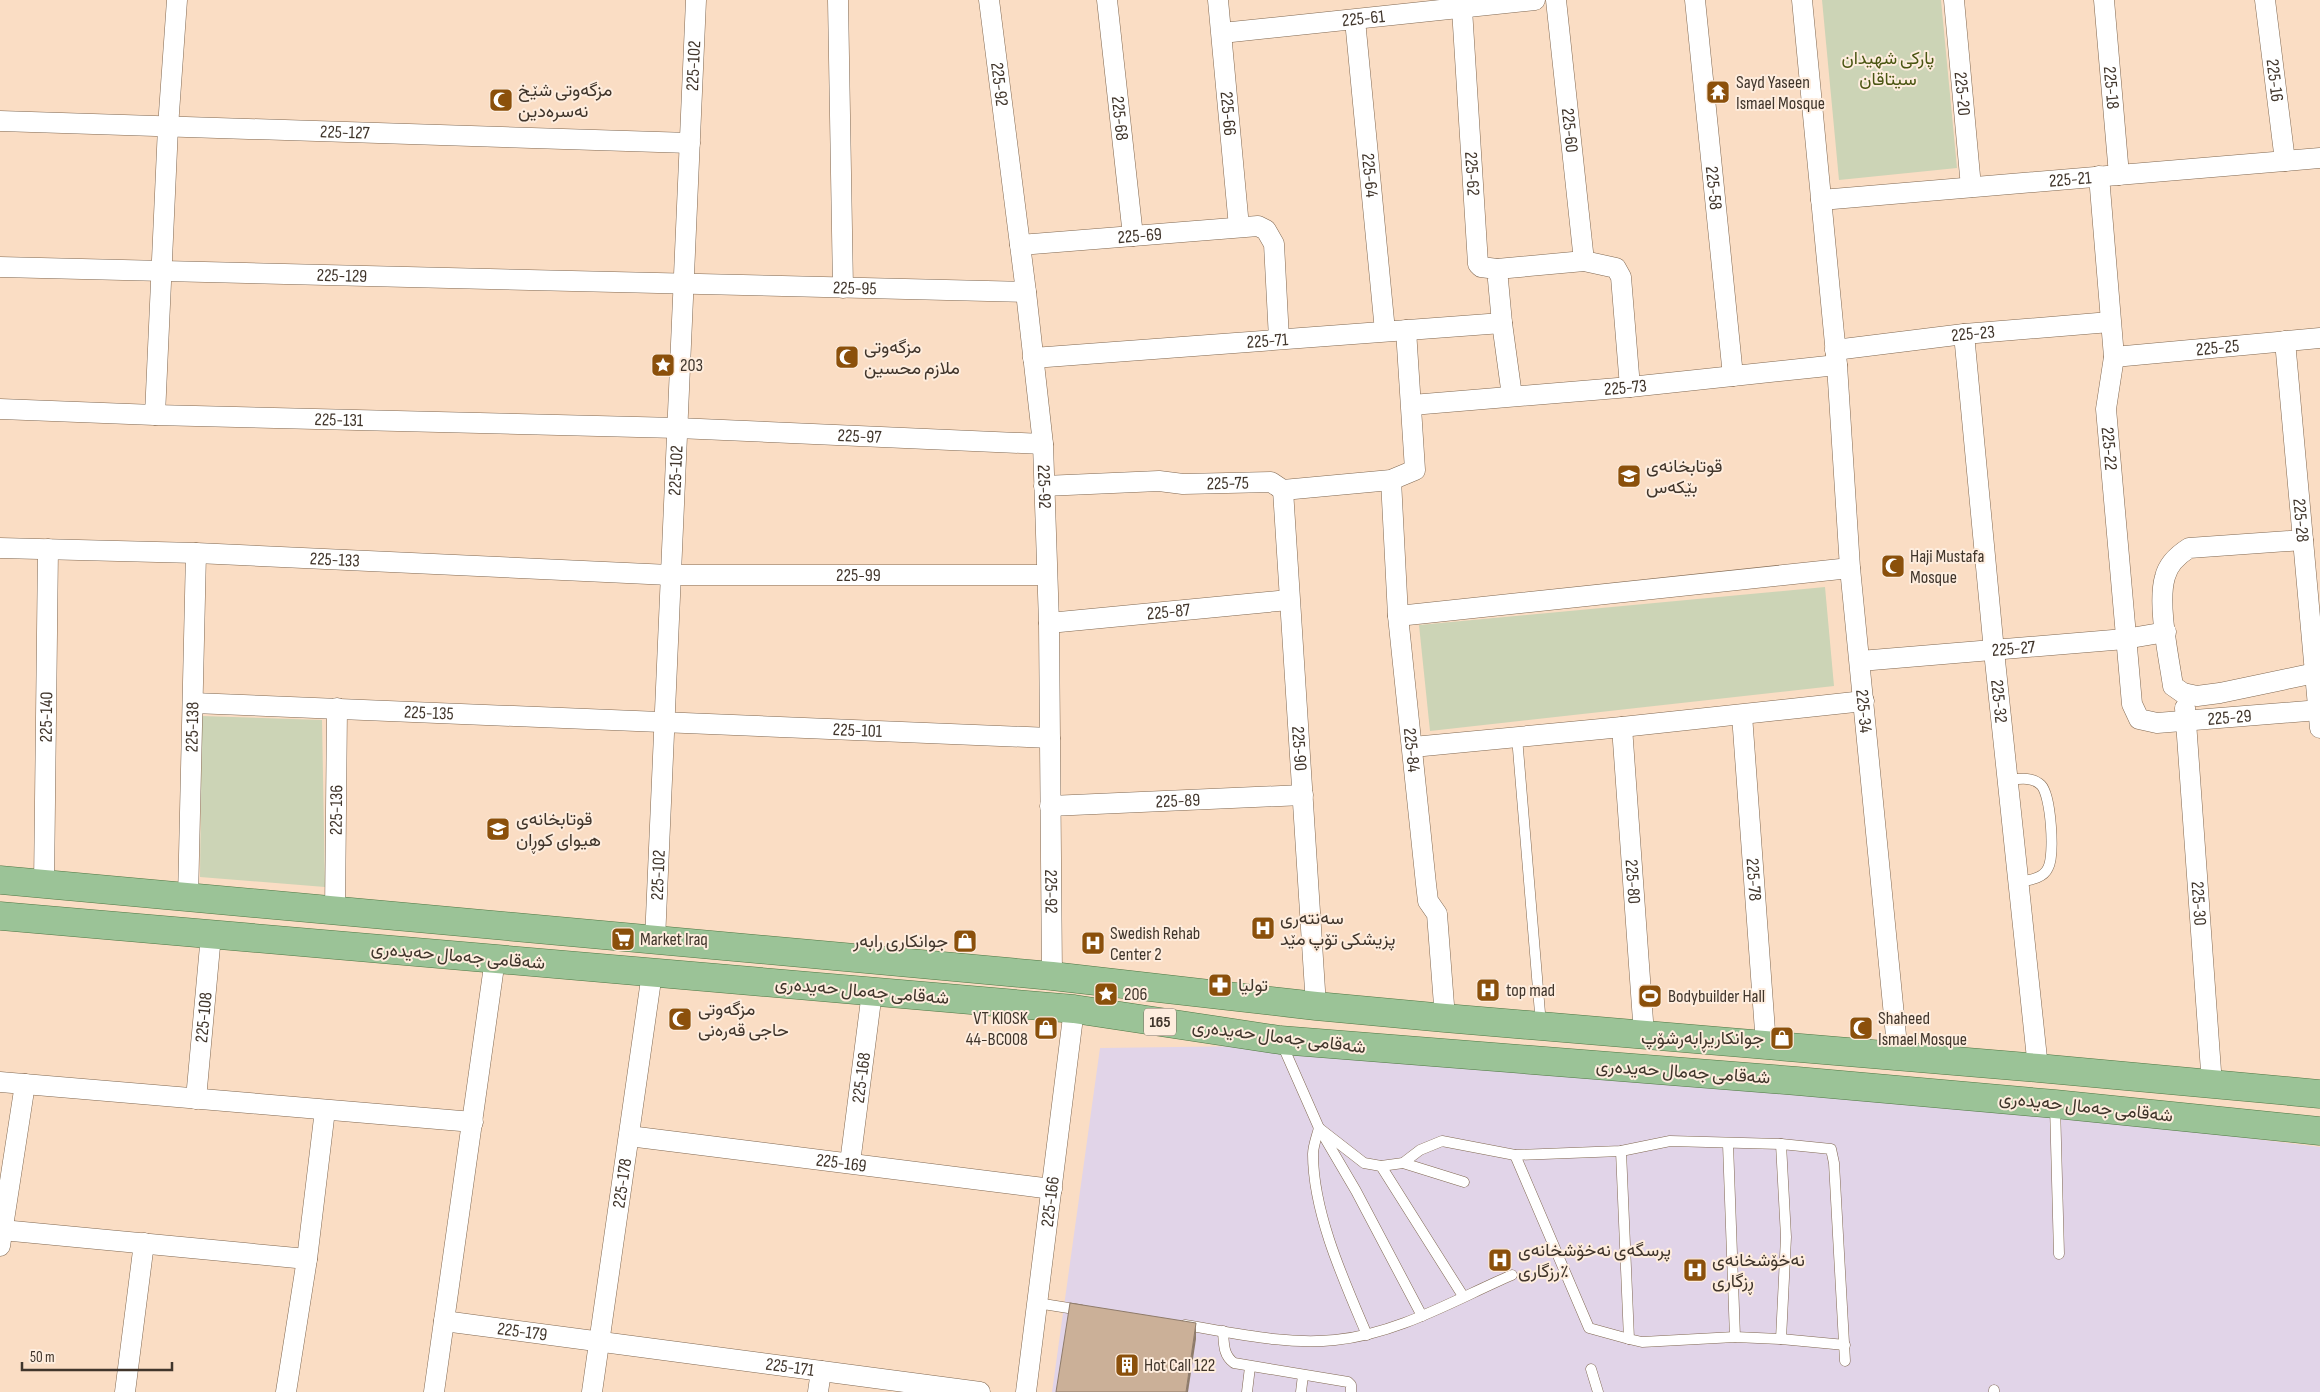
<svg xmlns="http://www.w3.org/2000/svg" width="2320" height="1392" font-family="'Sofia Sans Condensed',Vazirmatn,sans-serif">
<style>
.medical{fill:#e1d4e8}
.green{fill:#ccd4b6}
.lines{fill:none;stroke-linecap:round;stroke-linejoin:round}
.service-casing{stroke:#806851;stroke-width:11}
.minor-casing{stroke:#806851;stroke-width:21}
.primary-casing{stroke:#507744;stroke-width:29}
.service{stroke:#fff;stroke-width:10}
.minor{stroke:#fff;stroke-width:20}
.primary{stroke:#9bc397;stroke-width:28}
.shaded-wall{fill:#8e7b6a}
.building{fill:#cbb098;stroke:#8e7b6a}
.labels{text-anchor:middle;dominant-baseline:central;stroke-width:4;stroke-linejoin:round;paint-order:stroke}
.shield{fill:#feedde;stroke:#796c61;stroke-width:1}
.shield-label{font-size:16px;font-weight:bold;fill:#40352b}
.street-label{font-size:18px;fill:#40352b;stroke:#feedde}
.park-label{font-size:18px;fill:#4a5512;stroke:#feedde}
.poi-label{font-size:18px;fill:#40352b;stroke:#feedde;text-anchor:start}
</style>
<rect width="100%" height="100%" fill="#faddc4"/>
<path class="medical" d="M1341,1045L1797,1081L2320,1147V1392H1052L1100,1048Z"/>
<g class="green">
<path d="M1822,0H1941L1957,168L1839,180Z"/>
<path d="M1825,587L1834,686L1430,731L1419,625Z"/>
<path d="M202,716L322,720L325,887L200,877Z"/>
</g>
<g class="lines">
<g class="service-casing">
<g id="service">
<path d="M1517,737L1541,1025"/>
<path d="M2007,780C2018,779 2032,776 2041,785C2051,795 2055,855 2048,868C2043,879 2029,880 2018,882"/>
<path d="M1282,1044L1319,1128L1356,1191L1422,1316"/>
<path d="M2055,1105L2059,1254"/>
<path d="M1728,1144L1735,1337"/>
<path d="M1621,1151L1629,1339L1642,1342L1735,1337L1781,1339L1845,1345"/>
<path d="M1515,1155L1589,1328L1629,1339"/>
<path d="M1403,1163L1464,1182"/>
<path d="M1381,1166L1463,1296"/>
<path d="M1037,1303L1081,1310"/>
<path d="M1185,1325C1234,1333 1285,1345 1335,1340C1398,1334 1456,1299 1512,1275"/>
<path d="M1223,1331C1224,1344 1223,1355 1234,1363L1348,1382L1351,1385V1392"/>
<path d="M1367,1335C1344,1281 1313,1213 1313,1154C1313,1146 1317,1136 1319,1128L1364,1163L1381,1166L1403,1163L1420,1150L1442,1141L1515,1155L1621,1151L1670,1141L1781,1144L1831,1149L1834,1163L1845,1361"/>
<path d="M1781,1339L1786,1237L1781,1144"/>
<path d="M1591,1369L1598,1392"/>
<path d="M1994,1390V1392"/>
<path d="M1247,1392L1250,1367"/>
<path d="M1301,1392L1303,1375"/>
</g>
</g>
<g class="minor-casing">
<g id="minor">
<path d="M838,0L843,288"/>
<path id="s1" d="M989,0L1026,292L1043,444L1049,623L1052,976"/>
<path id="s2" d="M1107,0L1133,236"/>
<path id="s3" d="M1218,0L1239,227"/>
<path id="s4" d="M1556,0L1584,261"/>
<path id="s5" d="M1695,0L1733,376"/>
<path id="s6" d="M1802,0L1837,365L1850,568L1898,1056"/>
<path id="s7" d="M1954,0L1971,187"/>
<path id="s8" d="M2104,0L2119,175"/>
<path id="s9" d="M2265,0L2285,161"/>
<path id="s10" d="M1462,9L1478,264L1481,267L1497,269L1502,323L1512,396"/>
<path id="s11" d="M1355,20L1385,331"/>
<path id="s12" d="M1222,33L1535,0"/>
<path id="s13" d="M0,121L690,143"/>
<path id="s14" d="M2099,176L2114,357L2106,409L2132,704L2139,719L2157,723L2320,710"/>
<path id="s15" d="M1821,200L2320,158"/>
<path id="s16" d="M1020,245L1258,226L1266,230L1274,244L1279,339"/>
<path id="s17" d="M0,267L1026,292"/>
<path d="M1497,269L1584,261L1616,268L1621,277L1630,387"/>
<path id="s18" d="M1964,334L1994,651L2038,1068"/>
<path id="s19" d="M2285,341L2320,728"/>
<path id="s20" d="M1835,350L1964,334L2110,322"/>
<path id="s21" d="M2114,357L2320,338"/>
<path id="s22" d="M1033,358L1502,323"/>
<path id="s23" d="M1412,405L1630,387L1837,365"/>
<path id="s24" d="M0,409L155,415L677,428L1043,444"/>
<path d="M155,415L168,127L177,0"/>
<path id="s25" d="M1391,480L1398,616L1426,884L1428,901L1437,914L1445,1018"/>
<path id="s26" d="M1044,486L1159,481L1183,484L1271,482L1283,490L1391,480L1415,470L1406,330"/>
<path id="s27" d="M1283,490L1316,1006"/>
<path d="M2303,540L2189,548C2178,555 2168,564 2165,577C2157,604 2169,658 2173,686L2183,693L2197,696L2220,693L2315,673"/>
<path id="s28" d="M0,548L196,553L670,575H1046"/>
<path d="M1398,616L1850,568"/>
<path id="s29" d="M1049,623L1289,600"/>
<path id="s30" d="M1860,661L2125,639L2166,632"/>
<path id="s31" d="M193,703L1050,738"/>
<path id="s32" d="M2185,708L2212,1085"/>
<path id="s33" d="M1742,715L1766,1045"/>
<path id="s34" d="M1622,727L1644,1035"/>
<path d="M1413,747L1622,727L1864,701"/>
<path id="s35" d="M1050,806L1303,795"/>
<path id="s36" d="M44,885L48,549"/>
<path id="s37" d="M188,899L196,553"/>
<path id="s38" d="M335,912L337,708"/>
<path id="s39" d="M655,940L696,0"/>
<path d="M0,1082L473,1122"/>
<path id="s40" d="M196,1099L211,935"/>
<path id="s41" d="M629,1136L1052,1189"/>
<path id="s42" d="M850,1163L872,992"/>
<path d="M2,1230L307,1259"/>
<path d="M0,1246L25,1084"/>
<path id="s43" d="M444,1321L980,1392"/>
<path d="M125,1392L144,1243"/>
<path d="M286,1392L307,1259L325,1110"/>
<path d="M434,1392L495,959"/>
<path id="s44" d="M592,1392L652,973"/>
<path d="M818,1392L821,1371"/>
<path id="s45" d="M1026,1392L1074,1009"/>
</g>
</g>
<g class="primary-casing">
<g id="primary">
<path d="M0,880L1052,976L1316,1006L1445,1018L2038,1068L2320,1094"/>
<path d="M0,916L1074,1009L1280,1040L1797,1081L2055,1104L2320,1131"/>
</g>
</g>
<use href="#service" class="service"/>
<use href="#minor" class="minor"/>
<use href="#primary" class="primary"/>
</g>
<path class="shaded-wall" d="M1196,1323V1339L1188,1392H1186Z"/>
<path class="building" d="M1070,1303L1196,1323L1186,1392H1056Z"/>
<defs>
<g id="temple-square" transform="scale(1.25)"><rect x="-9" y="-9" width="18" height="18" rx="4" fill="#8b500b" stroke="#feedde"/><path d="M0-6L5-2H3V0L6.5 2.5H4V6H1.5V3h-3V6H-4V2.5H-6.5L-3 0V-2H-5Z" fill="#fff"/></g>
<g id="mosque-square" transform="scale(1.25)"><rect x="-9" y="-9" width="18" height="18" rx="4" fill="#8b500b" stroke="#feedde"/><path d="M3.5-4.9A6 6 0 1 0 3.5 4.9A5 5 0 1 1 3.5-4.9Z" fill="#fff"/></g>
<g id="sight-square" transform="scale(1.25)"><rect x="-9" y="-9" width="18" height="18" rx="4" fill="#8b500b" stroke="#feedde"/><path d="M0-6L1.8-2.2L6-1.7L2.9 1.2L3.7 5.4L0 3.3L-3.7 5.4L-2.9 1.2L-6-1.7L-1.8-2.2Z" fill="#fff"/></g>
<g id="school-square" transform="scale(1.25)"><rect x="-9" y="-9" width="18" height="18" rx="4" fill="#8b500b" stroke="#feedde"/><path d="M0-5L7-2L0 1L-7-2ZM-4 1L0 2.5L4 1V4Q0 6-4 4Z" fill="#fff"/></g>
<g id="hospital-square" transform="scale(1.25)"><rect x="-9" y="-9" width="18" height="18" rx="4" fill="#8b500b" stroke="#feedde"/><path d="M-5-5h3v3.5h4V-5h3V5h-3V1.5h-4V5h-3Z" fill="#fff"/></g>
<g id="supermarket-square" transform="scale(1.25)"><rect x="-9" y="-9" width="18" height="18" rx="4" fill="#8b500b" stroke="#feedde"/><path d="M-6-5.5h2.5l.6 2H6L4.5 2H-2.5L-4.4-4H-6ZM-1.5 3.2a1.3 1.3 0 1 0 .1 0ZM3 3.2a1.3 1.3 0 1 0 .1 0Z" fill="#fff"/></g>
<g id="shop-square" transform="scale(1.25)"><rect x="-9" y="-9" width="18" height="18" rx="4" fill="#8b500b" stroke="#feedde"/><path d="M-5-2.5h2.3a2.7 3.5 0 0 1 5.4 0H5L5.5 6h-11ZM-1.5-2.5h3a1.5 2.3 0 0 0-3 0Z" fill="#fff"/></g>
<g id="pharmacy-square" transform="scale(1.25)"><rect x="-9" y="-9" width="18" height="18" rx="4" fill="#8b500b" stroke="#feedde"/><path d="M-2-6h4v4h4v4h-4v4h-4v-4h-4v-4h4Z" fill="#fff"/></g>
<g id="stadium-square" transform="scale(1.25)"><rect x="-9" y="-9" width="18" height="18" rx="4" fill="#8b500b" stroke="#feedde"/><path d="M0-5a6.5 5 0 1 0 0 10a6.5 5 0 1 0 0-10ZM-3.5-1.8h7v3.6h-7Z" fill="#fff"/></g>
<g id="building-square" transform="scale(1.25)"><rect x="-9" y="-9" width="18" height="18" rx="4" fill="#8b500b" stroke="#feedde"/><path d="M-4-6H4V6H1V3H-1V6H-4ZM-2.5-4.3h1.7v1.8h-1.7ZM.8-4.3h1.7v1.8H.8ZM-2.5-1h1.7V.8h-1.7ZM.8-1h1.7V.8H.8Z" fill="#fff"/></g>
</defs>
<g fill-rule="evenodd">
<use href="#temple-square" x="1718" y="92"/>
<use href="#mosque-square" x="501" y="100"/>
<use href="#mosque-square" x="847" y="357"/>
<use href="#sight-square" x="663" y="365"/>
<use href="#school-square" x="1629" y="476"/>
<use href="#mosque-square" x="1893" y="566"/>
<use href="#school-square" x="498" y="829"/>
<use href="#hospital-square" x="1263" y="928"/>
<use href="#supermarket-square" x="623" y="939"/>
<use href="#shop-square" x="965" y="941"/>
<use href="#hospital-square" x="1093" y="943"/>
<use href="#pharmacy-square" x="1220" y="985"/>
<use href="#hospital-square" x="1488" y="990"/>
<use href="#sight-square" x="1106" y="994"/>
<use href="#stadium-square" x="1650" y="996"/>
<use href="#mosque-square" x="680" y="1019"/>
<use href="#shop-square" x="1046" y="1028"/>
<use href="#mosque-square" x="1861" y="1028"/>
<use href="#shop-square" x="1782" y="1038"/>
<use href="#hospital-square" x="1500" y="1260"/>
<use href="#hospital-square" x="1695" y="1270"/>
<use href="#building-square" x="1127" y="1365"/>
</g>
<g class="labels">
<rect class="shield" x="1144" y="1008.5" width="32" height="27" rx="4"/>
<g class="shield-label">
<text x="1160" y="1022">165</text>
</g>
<g class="street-label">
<text stroke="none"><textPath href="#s12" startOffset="142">225-61</textPath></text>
<text stroke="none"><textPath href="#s39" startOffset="875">225-102</textPath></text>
<text stroke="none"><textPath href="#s9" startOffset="81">225-16</textPath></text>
<text stroke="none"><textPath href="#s1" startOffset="85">225-92</textPath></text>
<text stroke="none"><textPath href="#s8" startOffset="88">225-18</textPath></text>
<text stroke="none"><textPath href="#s7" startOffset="94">225-20</textPath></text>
<text stroke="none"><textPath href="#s3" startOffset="114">225-66</textPath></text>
<text stroke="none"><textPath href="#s2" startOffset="119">225-68</textPath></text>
<text stroke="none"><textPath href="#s4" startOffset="131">225-60</textPath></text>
<text stroke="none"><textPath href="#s13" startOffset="345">225-127</textPath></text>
<text stroke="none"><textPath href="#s10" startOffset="165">225-62</textPath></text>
<text stroke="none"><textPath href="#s11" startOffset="156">225-64</textPath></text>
<text stroke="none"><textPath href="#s15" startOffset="250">225-21</textPath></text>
<text stroke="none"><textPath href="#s5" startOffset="189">225-58</textPath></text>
<text stroke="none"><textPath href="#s16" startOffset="120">225-69</textPath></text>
<text stroke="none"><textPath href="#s17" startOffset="342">225-129</textPath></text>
<text stroke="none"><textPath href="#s17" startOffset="855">225-95</textPath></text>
<text stroke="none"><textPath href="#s20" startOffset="139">225-23</textPath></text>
<text stroke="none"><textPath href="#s22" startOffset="235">225-71</textPath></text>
<text stroke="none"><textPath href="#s21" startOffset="104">225-25</textPath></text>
<text stroke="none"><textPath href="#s23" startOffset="214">225-73</textPath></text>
<text stroke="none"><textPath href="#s24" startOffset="339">225-131</textPath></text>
<text stroke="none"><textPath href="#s24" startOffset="860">225-97</textPath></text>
<text stroke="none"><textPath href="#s14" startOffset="274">225-22</textPath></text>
<text stroke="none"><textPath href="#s39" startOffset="470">225-102</textPath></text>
<text stroke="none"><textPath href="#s26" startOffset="184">225-75</textPath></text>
<text stroke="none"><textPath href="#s1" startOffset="490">225-92</textPath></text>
<text stroke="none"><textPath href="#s19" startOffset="180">225-28</textPath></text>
<text stroke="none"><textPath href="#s28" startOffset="335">225-133</textPath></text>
<text stroke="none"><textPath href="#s28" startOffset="859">225-99</textPath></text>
<text stroke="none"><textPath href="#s29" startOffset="120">225-87</textPath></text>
<text stroke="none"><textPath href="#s30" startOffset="154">225-27</textPath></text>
<text stroke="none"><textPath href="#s18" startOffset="369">225-32</textPath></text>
<text stroke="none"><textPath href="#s6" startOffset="714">225-34</textPath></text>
<text stroke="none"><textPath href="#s31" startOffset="236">225-135</textPath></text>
<text stroke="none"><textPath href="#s36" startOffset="168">225-140</textPath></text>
<text stroke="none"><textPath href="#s14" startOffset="638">225-29</textPath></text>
<text stroke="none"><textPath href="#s37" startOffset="172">225-138</textPath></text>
<text stroke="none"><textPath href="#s31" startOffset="665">225-101</textPath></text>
<text stroke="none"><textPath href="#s27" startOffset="259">225-90</textPath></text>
<text stroke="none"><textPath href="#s25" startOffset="271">225-84</textPath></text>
<text stroke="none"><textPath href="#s35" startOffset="128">225-89</textPath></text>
<text stroke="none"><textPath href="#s38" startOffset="102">225-136</textPath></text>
<text stroke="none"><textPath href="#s39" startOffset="65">225-102</textPath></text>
<text stroke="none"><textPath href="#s33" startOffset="165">225-78</textPath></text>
<text stroke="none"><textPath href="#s34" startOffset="155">225-80</textPath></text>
<text stroke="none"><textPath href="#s1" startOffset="895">225-92</textPath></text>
<text stroke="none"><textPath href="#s32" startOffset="196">225-30</textPath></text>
<text transform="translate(458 956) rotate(5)">شەقامی جەمال حەیدەری</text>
<text transform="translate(862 991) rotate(5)">شەقامی جەمال حەیدەری</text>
<text stroke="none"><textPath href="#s40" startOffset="82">225-108</textPath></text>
<text transform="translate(1279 1037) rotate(7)">شەقامی جەمال حەیدەری</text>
<text transform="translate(1683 1072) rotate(4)">شەقامی جەمال حەیدەری</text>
<text stroke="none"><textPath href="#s42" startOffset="86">225-168</textPath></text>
<text transform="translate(2086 1107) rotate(6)">شەقامی جەمال حەیدەری</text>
<text stroke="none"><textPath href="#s41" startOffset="214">225-169</textPath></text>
<text stroke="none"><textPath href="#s44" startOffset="211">225-178</textPath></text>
<text stroke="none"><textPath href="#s45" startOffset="192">225-166</textPath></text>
<text stroke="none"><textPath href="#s43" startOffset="79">225-179</textPath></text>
<text stroke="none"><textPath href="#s43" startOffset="349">225-171</textPath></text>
</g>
<g class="park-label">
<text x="1888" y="58">پارکی شهیدان<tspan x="1888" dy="21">سیتاقان</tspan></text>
</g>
<g class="poi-label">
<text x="1736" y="82">Sayd Yaseen<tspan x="1736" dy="21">Ismael Mosque</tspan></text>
<text x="518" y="90">مزگه‌وتی شێخ<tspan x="518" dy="21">نه‌سرەدین</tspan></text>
<text x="864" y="347">مزگه‌وتی<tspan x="864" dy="21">ملازم محسین</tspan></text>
<text x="680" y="365">203</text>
<text x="1646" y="466">قوتابخانەی<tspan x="1646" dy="21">بێكه‌س</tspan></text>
<text x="1910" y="556">Haji Mustafa<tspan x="1910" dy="21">Mosque</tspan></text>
<text x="516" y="819">قوتابخانەی<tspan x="516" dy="21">هیوای کوڕان</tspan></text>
<text x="1280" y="918">سەنتەری<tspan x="1280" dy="21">پزیشکی تۆپ مێد</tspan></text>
<text x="1110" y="933">Swedish Rehab<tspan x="1110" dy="21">Center 2</tspan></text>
<text x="640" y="939">Market Iraq</text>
<text x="948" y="941" text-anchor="end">جوانکاری رابەر</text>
<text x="1238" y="985">تولیا</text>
<text x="1506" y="990">top mad</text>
<text x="1124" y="994">206</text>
<text x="1668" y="996">Bodybuilder Hall</text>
<text x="698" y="1009">مزگەوتی<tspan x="698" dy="21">حاجی قەرەنی</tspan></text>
<text x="1028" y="1018" text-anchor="end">VT KIOSK<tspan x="1028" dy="21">44-BC008</tspan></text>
<text x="1878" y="1018">Shaheed<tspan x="1878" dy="21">Ismael Mosque</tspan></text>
<text x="1764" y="1038" text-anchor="end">جوانكاریڕابەرشۆپ</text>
<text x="1518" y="1250">پرسگەی نەخۆشخانەی<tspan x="1518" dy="21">رزگاری٪</tspan></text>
<text x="1712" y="1260">نەخۆشخانەی<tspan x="1712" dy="21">ڕزگاری</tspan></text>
<text x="1144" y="1365">Hot Call 122</text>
</g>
</g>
<path d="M22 1362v8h150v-8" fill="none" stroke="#40352b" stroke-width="2.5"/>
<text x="30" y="1362" font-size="15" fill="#40352b" stroke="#feedde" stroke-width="4" paint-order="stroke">50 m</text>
</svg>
